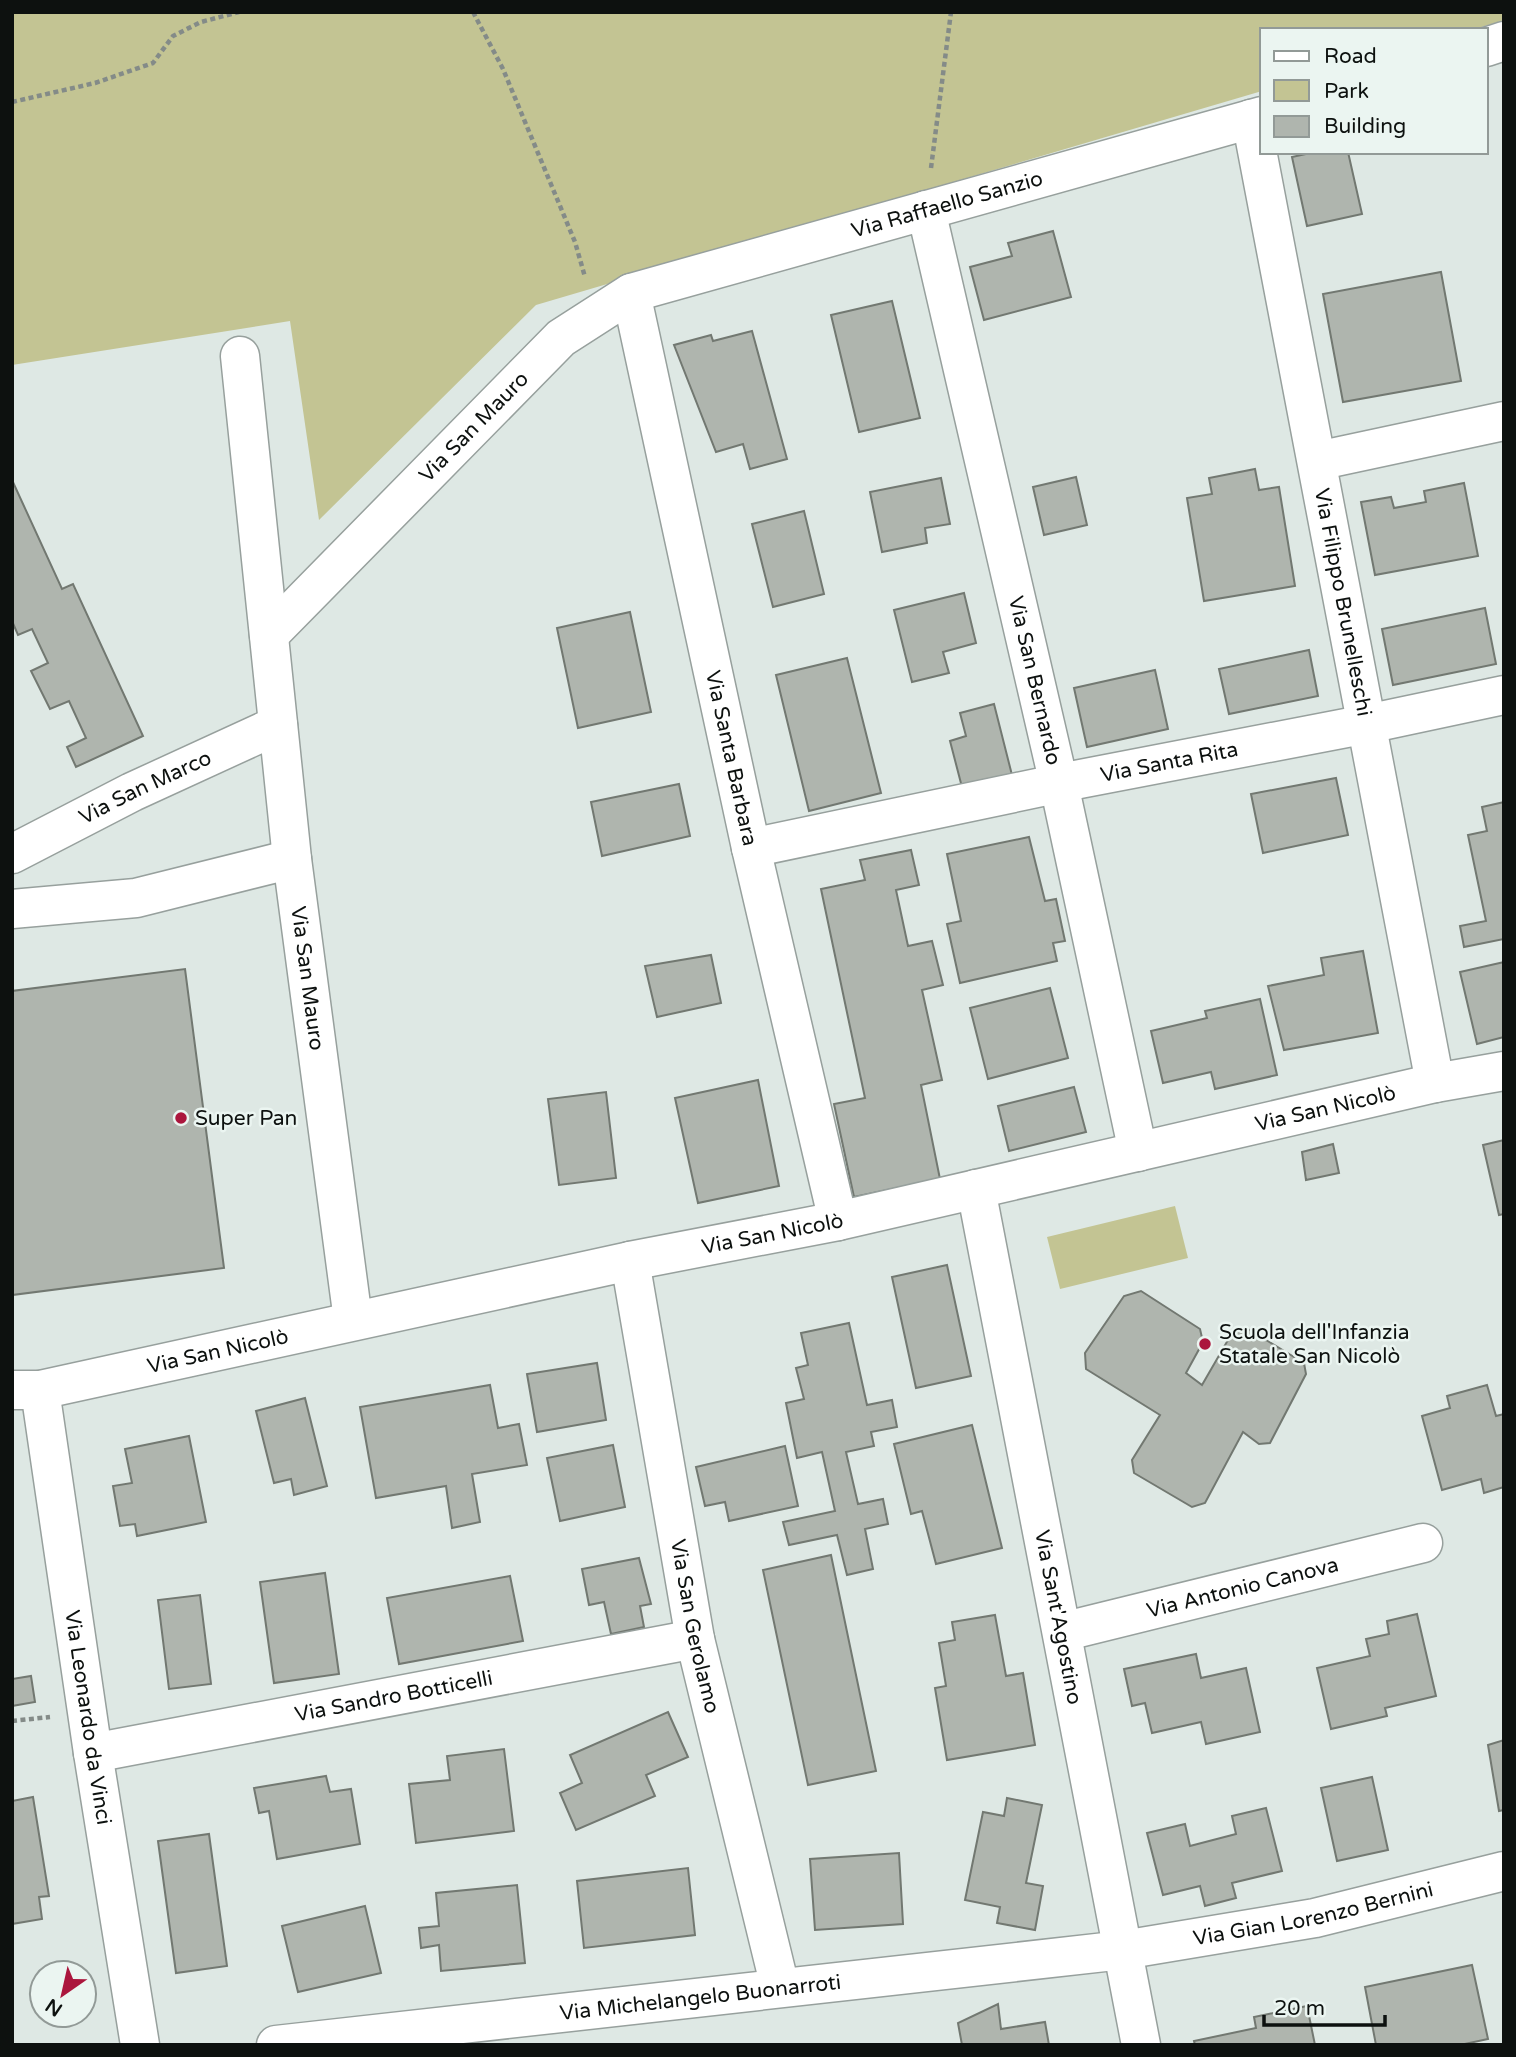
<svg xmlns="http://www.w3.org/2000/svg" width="1516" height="2057" font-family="'Varela Round',sans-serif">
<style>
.green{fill:#c3c493}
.building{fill:#afb5ae;stroke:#727871;stroke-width:2}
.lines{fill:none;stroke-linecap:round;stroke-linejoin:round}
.minor-casing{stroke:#97a09d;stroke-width:41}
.path{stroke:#848b88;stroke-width:4.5;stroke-dasharray:5 3.5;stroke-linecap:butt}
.minor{stroke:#fff;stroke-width:38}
.poi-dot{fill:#ab163d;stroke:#ebf5f1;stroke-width:2.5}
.labels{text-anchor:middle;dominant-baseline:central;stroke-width:5;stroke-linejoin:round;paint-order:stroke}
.street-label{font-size:21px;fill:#0d110f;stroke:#ebf5f1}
.poi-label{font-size:21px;fill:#0d110f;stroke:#ebf5f1;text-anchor:start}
</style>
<rect width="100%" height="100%" fill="#dee8e4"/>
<g class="green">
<path d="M12,12H1504V20L1472,30H1262V91L536,305L319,520L290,321L12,365Z"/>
<path d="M1175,1206L1188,1258L1060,1289L1047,1237Z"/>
</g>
<g class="building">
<path d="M1315,152H1348L1362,214L1307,226L1292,157Z"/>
<path d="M1053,231L1071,297L984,320L970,267L1012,256L1008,243Z"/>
<path d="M1441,272L1461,381L1343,402L1323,294Z"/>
<path d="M892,301L920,418L859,432L831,315Z"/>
<path d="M752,331L787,459L750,469L743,444L716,452L674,345L711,335L713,341Z"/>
<path d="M1255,469L1259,490L1279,487L1295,586L1204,601L1187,498L1212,494L1209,478Z"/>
<path d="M1076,477L1087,525L1044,535L1033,487Z"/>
<path d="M941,478L950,524L925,528L927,543L882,552L870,492Z"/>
<path d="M12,480L62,589L73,584L143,736L76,767L67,747L86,738L69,701L50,709L31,671L48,663L32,629L18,635L12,621Z"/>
<path d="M1464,483L1478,556L1375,575L1361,502L1391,497L1394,508L1426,502L1424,491Z"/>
<path d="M804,511L824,594L773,607L752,524Z"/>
<path d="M964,593L976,643L943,652L949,673L912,682L894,610Z"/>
<path d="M1485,608L1496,664L1393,685L1382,629Z"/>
<path d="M630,612L651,712L578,728L557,628Z"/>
<path d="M1309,650L1318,696L1229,714L1219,669Z"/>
<path d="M847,658L881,793L809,811L776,675Z"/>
<path d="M1155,670L1168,729L1087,747L1074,688Z"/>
<path d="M994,704L1013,779L963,791L950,741L966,736L960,713Z"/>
<path d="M1336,778L1348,835L1263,853L1251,794Z"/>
<path d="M679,784L690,836L602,856L591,802Z"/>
<path d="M1504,802V939L1464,947L1460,926L1486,921L1468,835L1487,831L1482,807Z"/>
<path d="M1029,837L1045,901L1056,899L1065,941L1053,943L1057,961L960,983L947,924L961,921L947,854Z"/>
<path d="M911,850L919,885L896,890L908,946L932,941L943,985L922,990L942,1080L921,1085L940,1179L854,1197L834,1104L865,1098L821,889L865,880L860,860Z"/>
<path d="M1363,951L1378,1033L1284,1050L1268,986L1324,975L1321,958Z"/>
<path d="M711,955L721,1003L657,1017L645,966Z"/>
<path d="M1504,962V1037L1477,1044L1460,972Z"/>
<path d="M185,969L224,1268L12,1295V991Z"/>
<path d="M1050,988L1068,1058L988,1079L970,1008Z"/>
<path d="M1260,999L1277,1075L1215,1089L1211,1072L1163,1083L1151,1031L1207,1018L1205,1011Z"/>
<path d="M758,1080L779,1186L698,1203L675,1098Z"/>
<path d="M1074,1087L1086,1132L1009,1151L998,1106Z"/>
<path d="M606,1092L616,1178L559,1185L548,1099Z"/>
<path d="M1504,1140V1214L1499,1215L1483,1145Z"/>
<path d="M1333,1144L1339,1173L1306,1180L1302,1152Z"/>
<path d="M947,1265L971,1376L916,1388L892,1277Z"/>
<path d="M1141,1291L1200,1329L1203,1342L1186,1373L1202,1385L1232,1333L1248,1329L1304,1363L1306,1374L1270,1443L1259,1444L1243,1432L1205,1503L1192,1507L1134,1473L1132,1460L1160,1415L1086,1369L1085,1353L1124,1296Z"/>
<path d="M849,1323L867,1405L892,1400L897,1427L871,1432L874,1446L846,1452L858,1504L883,1499L888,1524L865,1529L873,1569L847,1575L837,1535L789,1545L783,1522L835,1511L822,1452L797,1458L786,1403L804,1399L796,1368L808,1365L801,1333Z"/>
<path d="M597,1363L606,1420L537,1432L527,1374Z"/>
<path d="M490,1385L498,1428L519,1424L527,1465L472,1474L480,1522L452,1528L446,1486L376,1498L360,1407Z"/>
<path d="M1487,1385L1496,1416L1504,1414V1487L1484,1493L1481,1479L1442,1490L1422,1416L1450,1408L1447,1396Z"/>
<path d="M305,1398L327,1486L294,1495L291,1479L274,1483L256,1411Z"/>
<path d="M972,1425L1002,1548L936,1564L922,1511L911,1514L894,1444Z"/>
<path d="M189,1436L206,1522L137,1536L135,1524L120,1526L113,1486L132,1483L125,1449Z"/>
<path d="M613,1445L625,1507L560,1521L547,1458Z"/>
<path d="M785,1446L798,1506L729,1521L725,1502L705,1506L696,1467Z"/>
<path d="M831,1555L876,1771L808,1785L763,1570Z"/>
<path d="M639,1558L651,1604L640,1606L644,1627L611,1634L604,1602L589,1605L582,1569Z"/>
<path d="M325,1573L339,1674L274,1683L260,1582Z"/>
<path d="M510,1576L523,1641L399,1664L387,1598Z"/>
<path d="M200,1595L211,1684L169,1689L158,1600Z"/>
<path d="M1417,1614L1436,1696L1385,1708L1387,1716L1331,1729L1317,1668L1370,1656L1366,1639L1389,1634L1387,1621Z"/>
<path d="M995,1615L1006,1676L1023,1673L1035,1745L947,1760L935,1688L946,1686L939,1643L955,1640L952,1622Z"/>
<path d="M1196,1654L1201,1678L1246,1668L1260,1732L1206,1744L1201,1722L1152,1733L1145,1703L1132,1706L1124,1669Z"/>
<path d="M31,1676L35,1702L12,1706V1679Z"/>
<path d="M668,1712L688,1757L646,1775L655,1796L576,1830L560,1793L582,1783L570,1755Z"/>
<path d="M1504,1740V1810L1499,1811L1488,1745Z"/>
<path d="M504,1749L514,1831L416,1843L409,1784L450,1780L447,1756Z"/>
<path d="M326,1776L330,1792L351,1789L360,1844L277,1859L269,1811L259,1813L254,1788Z"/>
<path d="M1372,1777L1388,1850L1337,1861L1321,1788Z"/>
<path d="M33,1797L49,1896L39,1897L42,1919L12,1924V1801Z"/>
<path d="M1007,1798L1042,1805L1026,1883L1043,1886L1035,1930L997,1923L1000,1907L965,1900L983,1812L1004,1816Z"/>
<path d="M1266,1808L1282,1871L1232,1883L1236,1898L1205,1906L1200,1886L1163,1895L1147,1833L1185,1824L1190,1846L1236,1834L1232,1816Z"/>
<path d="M209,1834L227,1966L176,1973L158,1841Z"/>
<path d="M899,1853L903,1924L815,1930L810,1859Z"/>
<path d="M688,1868L695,1935L584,1948L577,1881Z"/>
<path d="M517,1885L525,1963L441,1971L439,1945L421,1948L419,1928L439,1926L436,1893Z"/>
<path d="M365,1906L381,1973L298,1992L282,1926Z"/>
<path d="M1472,1965L1488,2039L1460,2045H1376L1365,1987Z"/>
<path d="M998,2004L1001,2029L1045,2022L1049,2045H962L958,2023Z"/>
<path d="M1307,2006L1315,2045H1195L1194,2041L1256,2028L1254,2017Z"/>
</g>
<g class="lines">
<g class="minor-casing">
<g id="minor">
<path d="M1486,47L1504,41"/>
<path id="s1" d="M1251,119L1435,1083"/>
<path id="s2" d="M926,210L1059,784L1138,1152"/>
<path id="s3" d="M631,293L751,848L838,1221"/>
<path id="s4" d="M240,356L292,859L353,1320"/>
<path d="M1317,461L1504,421"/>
<path id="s5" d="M269,635L561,338L631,293L1262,116"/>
<path id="s6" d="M751,848L1080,779L1367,724L1504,695"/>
<path id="s7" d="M12,854L132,792L278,725"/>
<path d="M12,909L136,898L292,859"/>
<path id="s8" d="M976,1189L1141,2045"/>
<path id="s9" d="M630,1261L695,1639L780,1987"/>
<path id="s10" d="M12,1390H40L630,1261L838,1221L1435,1083L1504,1071"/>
<path id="s11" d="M40,1390L93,1753L140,2045"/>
<path id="s12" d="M1062,1632L1423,1543"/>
<path id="s13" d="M93,1753L695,1639"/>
<path id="s14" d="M276,2045L1123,1950L1315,1918L1504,1871"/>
</g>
</g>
<g class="path">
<path d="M473,12L503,69L575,242L585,277"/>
<path d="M12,102L95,83L153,63L173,36L201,22L239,12"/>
<path d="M931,168L951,12"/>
<path d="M12,1721L50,1717"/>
</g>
<use href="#minor" class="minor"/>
</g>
<g class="poi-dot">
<circle cx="181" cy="1118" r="7"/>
<circle cx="1205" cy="1344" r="7"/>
</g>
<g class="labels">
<g class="street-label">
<text stroke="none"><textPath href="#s5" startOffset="828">Via Raffaello Sanzio</textPath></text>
<text stroke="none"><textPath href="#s5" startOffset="292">Via San Mauro</textPath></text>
<text stroke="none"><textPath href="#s1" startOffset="492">Via Filippo Brunelleschi</textPath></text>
<text stroke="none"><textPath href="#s2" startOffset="483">Via San Bernardo</textPath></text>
<text stroke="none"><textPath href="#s3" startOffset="476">Via Santa Barbara</textPath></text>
<text stroke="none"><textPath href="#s6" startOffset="427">Via Santa Rita</textPath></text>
<text stroke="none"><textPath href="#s7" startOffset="149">Via San Marco</textPath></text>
<text stroke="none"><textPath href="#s4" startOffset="626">Via San Mauro</textPath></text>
<text stroke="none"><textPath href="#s10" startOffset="1344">Via San Nicolò</textPath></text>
<text stroke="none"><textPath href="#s10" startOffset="777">Via San Nicolò</textPath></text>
<text stroke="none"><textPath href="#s10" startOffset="210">Via San Nicolò</textPath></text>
<text stroke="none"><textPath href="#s12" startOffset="186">Via Antonio Canova</textPath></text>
<text stroke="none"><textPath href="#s8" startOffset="436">Via Sant'Agostino</textPath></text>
<text stroke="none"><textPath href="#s9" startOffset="371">Via San Gerolamo</textPath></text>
<text stroke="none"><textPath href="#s13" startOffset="306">Via Sandro Botticelli</textPath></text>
<text stroke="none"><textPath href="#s11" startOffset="331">Via Leonardo da Vinci</textPath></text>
<text stroke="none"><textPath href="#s14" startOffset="1046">Via Gian Lorenzo Bernini</textPath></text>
<text stroke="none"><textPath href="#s14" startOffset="427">Via Michelangelo Buonarroti</textPath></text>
</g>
<g class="poi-label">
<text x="195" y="1118">Super Pan</text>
<text x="1219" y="1332">Scuola dell'Infanzia<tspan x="1219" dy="24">Statale San Nicolò</tspan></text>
</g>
</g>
<rect width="1516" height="2057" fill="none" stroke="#0d110f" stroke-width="28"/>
<rect x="1260" y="28" width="228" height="126" fill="#ebf5f1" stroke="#929a97" stroke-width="2"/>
<rect x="1274" y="51" width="35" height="10" fill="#ffffff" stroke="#929a97" stroke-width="2"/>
<text x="1324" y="63" font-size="21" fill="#0d110f">Road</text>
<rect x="1274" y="80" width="35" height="21" fill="#c3c493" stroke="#929a97" stroke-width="2"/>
<text x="1324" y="98" font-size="21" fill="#0d110f">Park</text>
<rect x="1274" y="116" width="35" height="21" fill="#afb5ae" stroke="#929a97" stroke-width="2"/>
<text x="1324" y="133" font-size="21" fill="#0d110f">Building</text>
<g transform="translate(63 1994) rotate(214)"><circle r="33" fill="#ebf5f1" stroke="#929a97" stroke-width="2"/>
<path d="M0-5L12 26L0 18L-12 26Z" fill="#ab163d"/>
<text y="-10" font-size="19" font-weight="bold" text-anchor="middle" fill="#0d110f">N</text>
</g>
<path d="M1264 2015v10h121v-10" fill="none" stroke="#0d110f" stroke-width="3.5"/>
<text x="1274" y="2015" font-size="21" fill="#0d110f" stroke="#ebf5f1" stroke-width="5" paint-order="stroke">20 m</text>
</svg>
